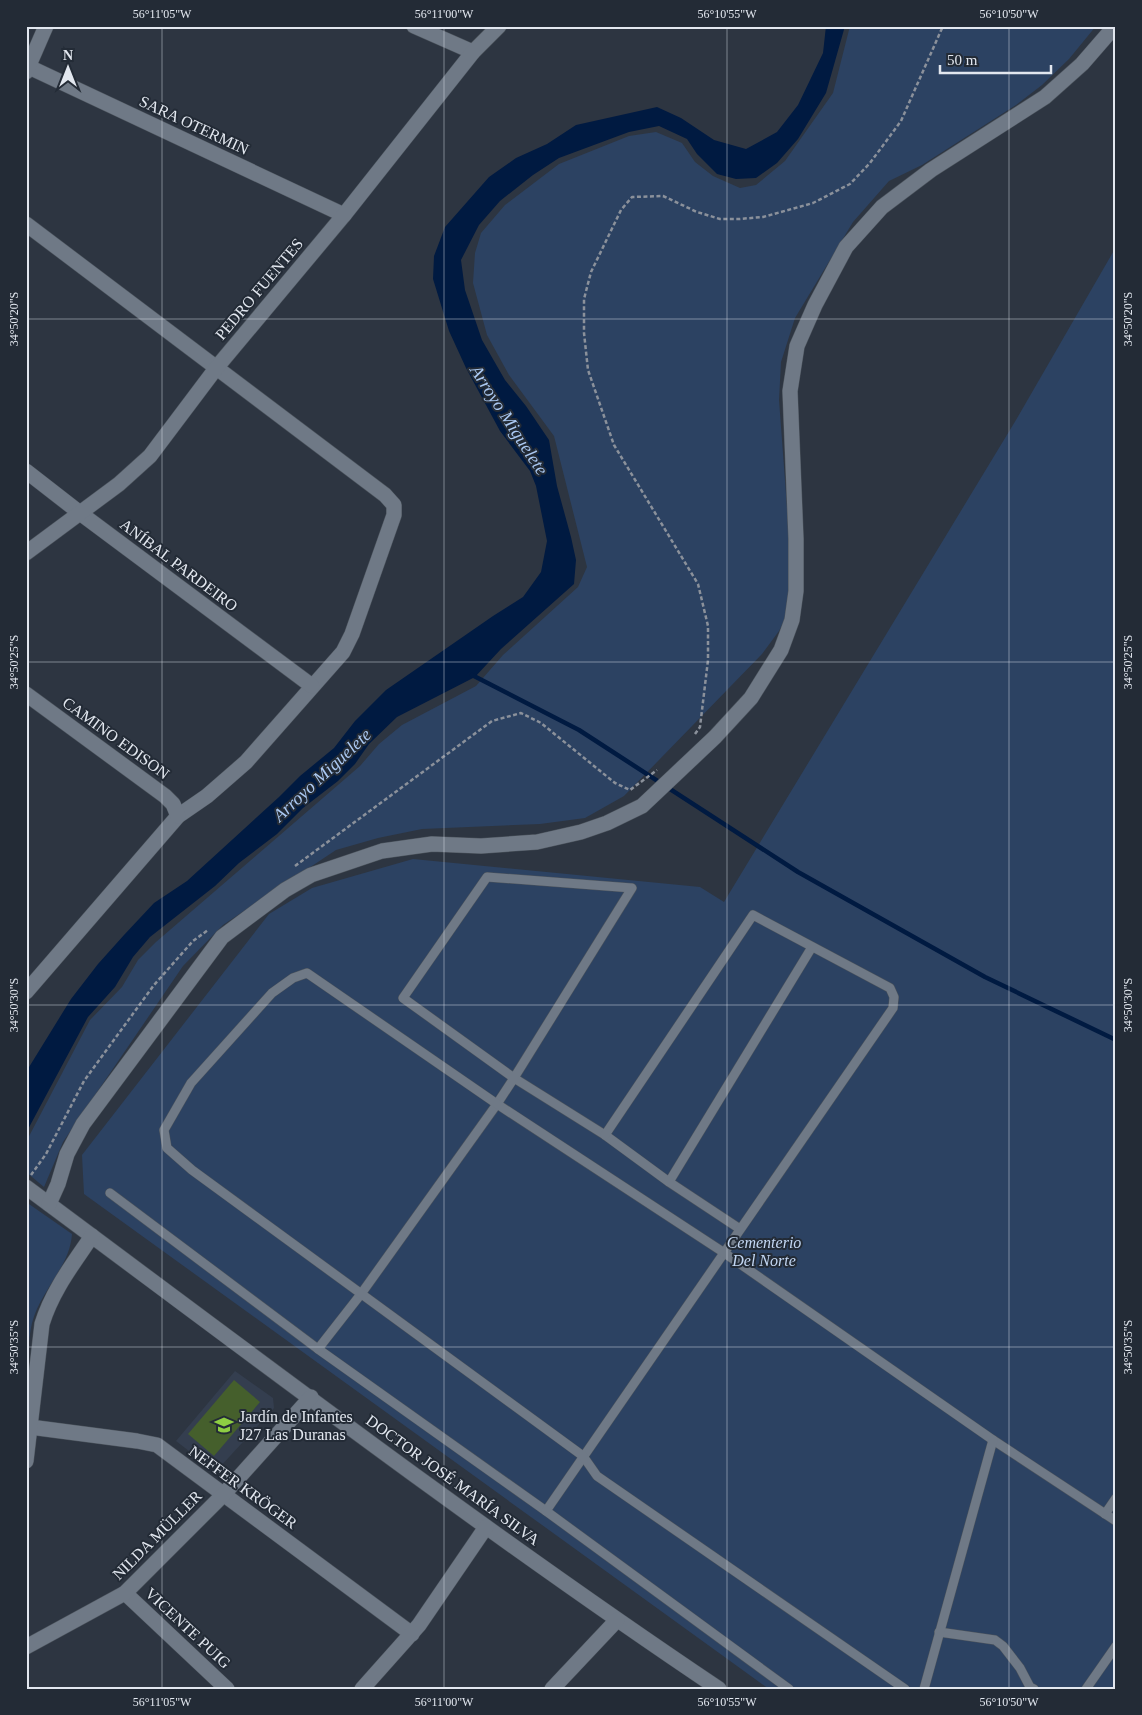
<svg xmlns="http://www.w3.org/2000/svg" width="1142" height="1715" font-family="Georgia,serif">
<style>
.built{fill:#343e4f}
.green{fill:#2c4262}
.water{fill:#001a41}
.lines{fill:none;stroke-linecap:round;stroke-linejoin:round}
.stream{stroke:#001a41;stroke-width:4.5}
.building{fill:#455f2c}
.lane-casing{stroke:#4a525b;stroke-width:10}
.street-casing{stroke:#4a525b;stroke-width:16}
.path{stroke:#8b919b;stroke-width:2.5;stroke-dasharray:4 2.5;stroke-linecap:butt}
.lane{stroke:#6f7986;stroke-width:9}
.street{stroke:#6f7986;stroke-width:15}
.ticks{fill:none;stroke:#e2e7ef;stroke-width:1;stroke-opacity:0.45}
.labels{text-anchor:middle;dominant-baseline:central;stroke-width:4;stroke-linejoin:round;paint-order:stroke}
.street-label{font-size:16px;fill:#e2e7ef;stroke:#232b36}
.park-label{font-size:16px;font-style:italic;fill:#c3d7f3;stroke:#232b36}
.poi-label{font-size:16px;fill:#e2e7ef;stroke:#232b36;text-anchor:start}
.water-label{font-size:18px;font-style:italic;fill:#aac8f2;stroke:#232b36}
.neatline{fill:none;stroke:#e2e7ef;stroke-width:2}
.ticks-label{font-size:12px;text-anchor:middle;fill:#e2e7ef}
</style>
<rect width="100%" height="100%" fill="#2d3541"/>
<path class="built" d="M235,1371L273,1398L274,1408L220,1467L211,1468L176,1441Z"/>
<g class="green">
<path d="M850,26H1096L1069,59L1042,85L1016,105L922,165L889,181L853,222L795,318L781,362L779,400L794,601L779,631L762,654L624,796L585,818L540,824L422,829L378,838L336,850L223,925L183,966L63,1142L44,1187L26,1172V1142L90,1020L122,987L138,960L156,942L360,766L379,744L402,725L476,686L503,655L578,587L587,567L554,436L509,375L487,335L473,283L475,253L481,233L505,205L559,164L629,136L656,132L682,143L695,162L713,176L740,188L756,185L785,161L833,93Z"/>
<path d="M1116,247V1689H769L84,1194L82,1155L269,914L312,888L413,859L700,887L724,902L1016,420Z"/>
<path d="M26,1202L72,1234C70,1267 40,1291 32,1323C28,1340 28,1360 26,1377Z"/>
</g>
<path class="water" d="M826,26H845L826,93L798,139L777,163L756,178L736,179L717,174L697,154L687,139L659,126L629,132L559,158L533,175L500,201L479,225L461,260L465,290L482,340L505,380L526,406L549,440L557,486L571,537L576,560L574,584L501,649L475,677L397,717L369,744L355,764L338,781L303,808L277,834L239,863L215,886L150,937L133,957L115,987L88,1017L26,1133V1072L71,999L98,964L124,935L154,903L187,881L279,797L300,776L334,748L355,721L386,690L493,616L523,597L541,572L547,541L536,486L530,471L500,431L466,368L449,331L433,279L434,256L445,227L489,177L516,158L547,144L576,125L657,107L681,118L714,140L746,149L777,132L798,105L823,53Z"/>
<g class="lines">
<path class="stream" d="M472,675L579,730L798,872L985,977L1116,1040"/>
</g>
<path class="building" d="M234,1380L260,1402L214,1456L188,1434Z"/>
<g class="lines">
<g class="lane-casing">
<g id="lane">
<path d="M669,1182L812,947"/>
<path d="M110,1193L318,1349L546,1511L789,1689"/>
<path d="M318,1349L361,1294L497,1104L514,1078L632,888L487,877L403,998L514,1078L605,1135L669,1182L740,1229"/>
<path d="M546,1511L893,1008L894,997L890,988L753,915L605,1135"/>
<path d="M1105,1514L1116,1498"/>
<path d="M939,1632L995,1640L1003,1646L1020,1668L1030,1687L1034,1689"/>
<path d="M905,1689L597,1476L583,1456L192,1170L167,1148L164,1130L191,1083L272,993L293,978L307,973L497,1104L723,1252L993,1440L1116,1521"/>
<path d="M924,1689L993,1440"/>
<path d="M1086,1689L1116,1646"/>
</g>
</g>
<g class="street-casing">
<g id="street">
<path d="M414,26L473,52"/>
<path d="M29,67L344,215"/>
<path d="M26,72L46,26"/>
<path d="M26,224L385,495L394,505V515L352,634L343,652L246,762L207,796L178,816L26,992"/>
<path d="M26,471L80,513L312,686"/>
<path d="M26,553L119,484L150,456L217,367L344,215L473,52L499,26"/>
<path d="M26,694L165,796L173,804L178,816"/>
<path d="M26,1187C255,1357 482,1530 719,1689"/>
<path d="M49,1204L58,1184L67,1154L83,1124L222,937L285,890L311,875L382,851L432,844L481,846L537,842L581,832L607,823L642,806L715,737L751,698L781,650L792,620L796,591V539L790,391L797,346L815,305L846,247L882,207L931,170L1045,97L1082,64L1115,26"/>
<path d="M30,1427L137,1441L157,1445L412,1634"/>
<path d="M26,1461L42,1324C52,1291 73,1264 92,1236"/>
<path d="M125,1593L227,1689"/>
<path d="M26,1647L125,1593L223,1495L311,1397"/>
<path d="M362,1689L419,1625L486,1527"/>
<path d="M552,1689L617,1620"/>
</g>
</g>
<g class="path">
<path d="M695,734L700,727L708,660V626L698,584L614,445L588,370L584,333V299L591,272L621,210L632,197L663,196L697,212L720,219H739L763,217L813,203L850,184L870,163L901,121L943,26"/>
<path d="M295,866L492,721L521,713L541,723L615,783L630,790L657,770"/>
<path d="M31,1175L46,1154L84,1081L154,985L193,941L208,930"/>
</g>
<use href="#lane" class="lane"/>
<use href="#street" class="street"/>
</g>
<path class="ticks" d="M162,26V1689M444,26V1689M727,26V1689M1009,26V1689M26,319H1116M26,662H1116M26,1005H1116M26,1347H1116"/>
<defs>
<g id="school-bare" transform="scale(1.5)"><path d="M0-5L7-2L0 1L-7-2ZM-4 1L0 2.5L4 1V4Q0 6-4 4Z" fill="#8ece43" stroke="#232b36" stroke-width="2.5" paint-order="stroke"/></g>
</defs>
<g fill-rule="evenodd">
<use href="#school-bare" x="224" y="1425"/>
</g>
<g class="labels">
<g class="street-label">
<text transform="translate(194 125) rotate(25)">SARA OTERMIN</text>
<text transform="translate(259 289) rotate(-50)">PEDRO FUENTES</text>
<text transform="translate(179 565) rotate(37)">ANÍBAL PARDEIRO</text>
<text transform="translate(116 738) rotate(36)">CAMINO EDISON</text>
<text transform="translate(453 1480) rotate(36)">DOCTOR JOSÉ MARÍA SILVA</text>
<text transform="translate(243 1487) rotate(36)">NEFFER KRÖGER</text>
<text transform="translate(157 1535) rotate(-45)">NILDA MÜLLER</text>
<text transform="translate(188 1628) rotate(43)">VICENTE PUIG</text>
</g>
<g class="park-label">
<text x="764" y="1242">Cementerio<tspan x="764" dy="18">Del Norte</tspan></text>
</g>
<g class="poi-label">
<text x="239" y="1416">Jardín de Infantes<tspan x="239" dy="18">J27 Las Duranas</tspan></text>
</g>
<g class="water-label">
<text transform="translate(509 420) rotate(57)">Arroyo Miguelete</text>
<text transform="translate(322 775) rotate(-43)">Arroyo Miguelete</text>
</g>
</g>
<rect width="1142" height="1715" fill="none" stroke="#232b36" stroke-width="55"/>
<g transform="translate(68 68)" stroke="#232b36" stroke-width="4" paint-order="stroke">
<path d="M0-4L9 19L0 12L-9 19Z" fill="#e2e7ef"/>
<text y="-8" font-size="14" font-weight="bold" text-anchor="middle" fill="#e2e7ef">N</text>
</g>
<path d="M940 65v8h111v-8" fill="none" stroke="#e2e7ef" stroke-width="2.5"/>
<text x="947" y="65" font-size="15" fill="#e2e7ef" stroke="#232b36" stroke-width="4" paint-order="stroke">50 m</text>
<rect x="28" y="28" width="1086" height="1660" class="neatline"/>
<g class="ticks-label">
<text x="162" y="18">56°11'05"W</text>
<text x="444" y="18">56°11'00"W</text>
<text x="727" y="18">56°10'55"W</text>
<text x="1009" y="18">56°10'50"W</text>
<text transform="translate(14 319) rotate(-90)" y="4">34°50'20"S</text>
<text transform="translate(1128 319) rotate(-90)" y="4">34°50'20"S</text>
<text transform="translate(14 662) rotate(-90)" y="4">34°50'25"S</text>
<text transform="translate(1128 662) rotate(-90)" y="4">34°50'25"S</text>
<text transform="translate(14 1005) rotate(-90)" y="4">34°50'30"S</text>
<text transform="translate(1128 1005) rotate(-90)" y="4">34°50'30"S</text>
<text transform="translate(14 1347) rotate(-90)" y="4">34°50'35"S</text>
<text transform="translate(1128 1347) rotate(-90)" y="4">34°50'35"S</text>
<text x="162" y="1706">56°11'05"W</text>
<text x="444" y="1706">56°11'00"W</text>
<text x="727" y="1706">56°10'55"W</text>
<text x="1009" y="1706">56°10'50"W</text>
</g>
</svg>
